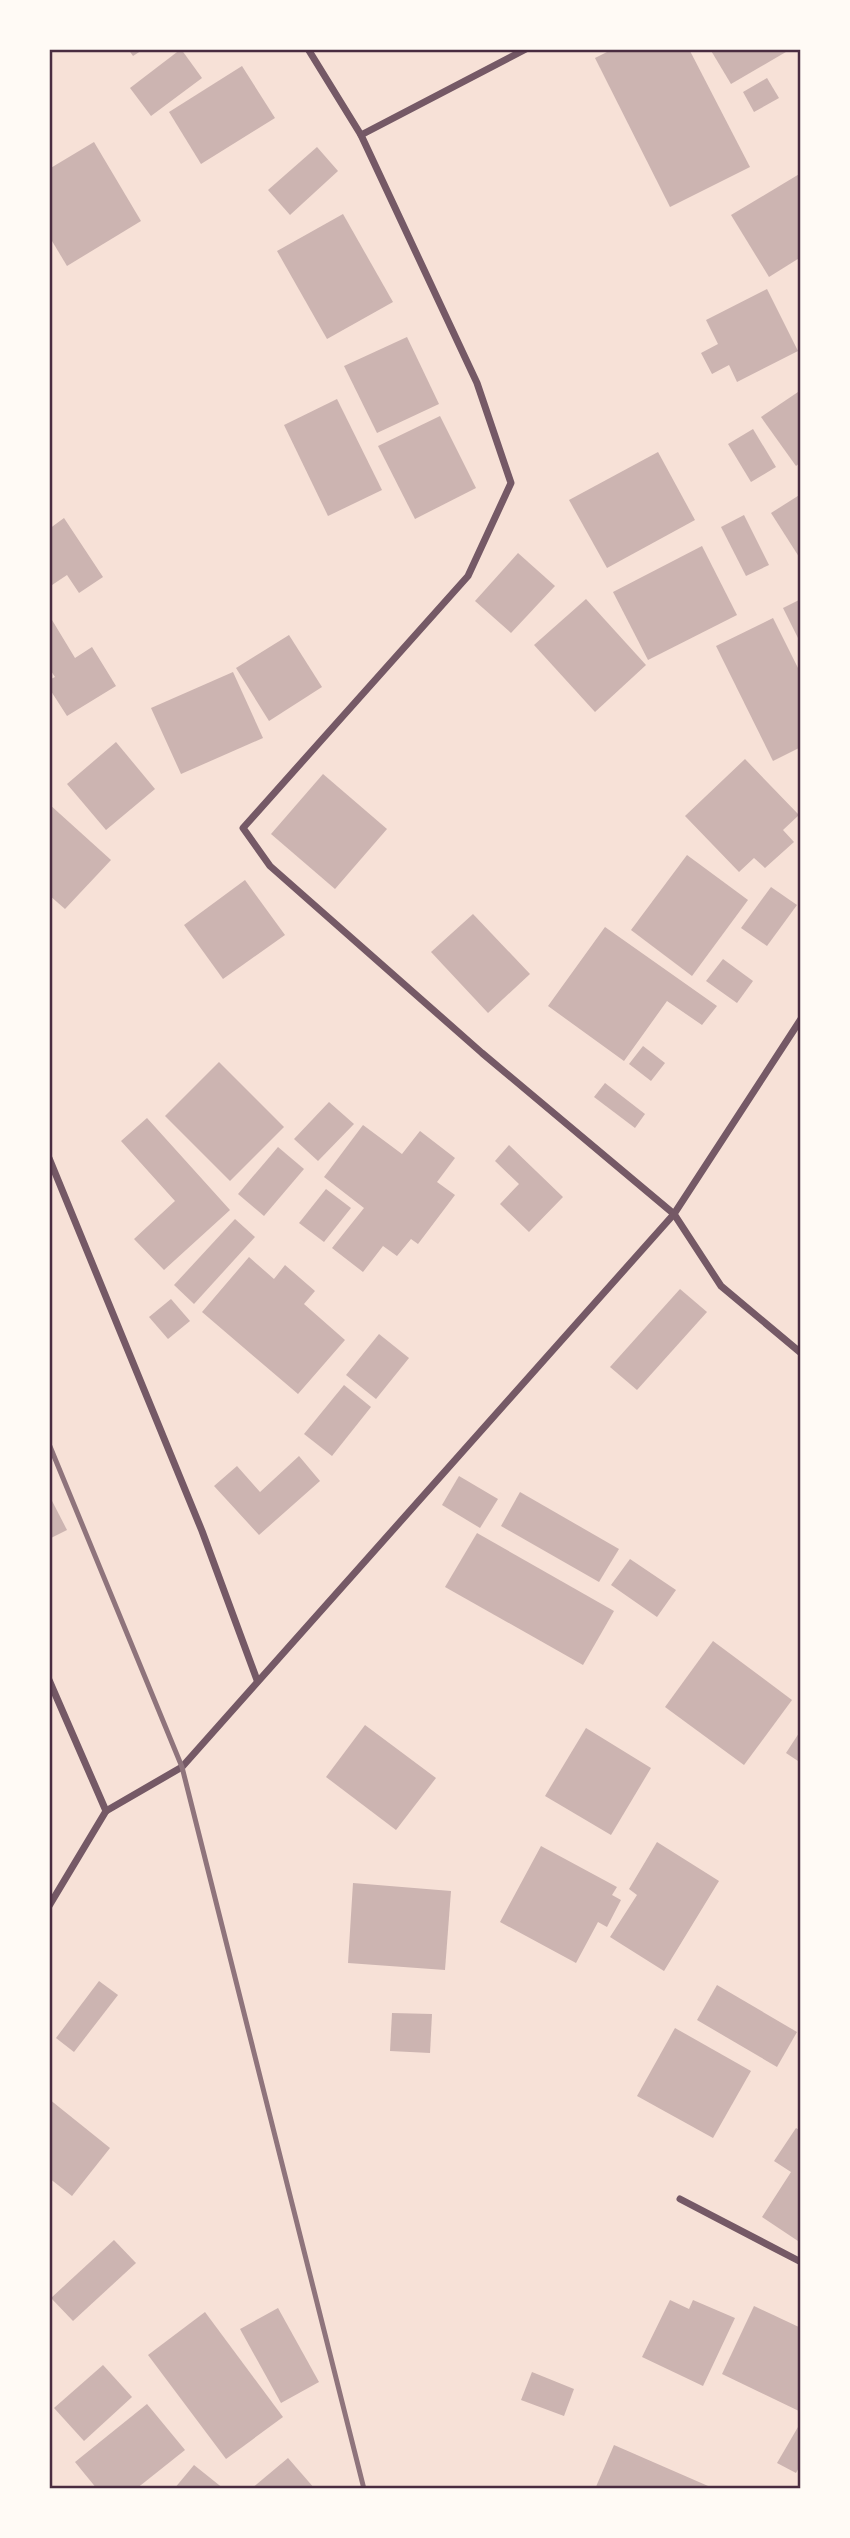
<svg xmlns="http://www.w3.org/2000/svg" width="850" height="2538" font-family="Mulish,sans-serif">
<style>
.building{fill:#ccb4b1}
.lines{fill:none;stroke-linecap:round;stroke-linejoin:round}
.minor{stroke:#755966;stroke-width:7}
.rail{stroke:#8f747c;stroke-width:5}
.neatline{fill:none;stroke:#4a2c40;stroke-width:2.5}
</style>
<rect width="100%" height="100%" fill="#f7e1d7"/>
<g class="building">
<path d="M128,49H144L133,56Z"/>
<path d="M181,49L202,78L151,116L130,88Z"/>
<path d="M613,49H689L750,167L670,207L595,58Z"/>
<path d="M710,49H791L731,84Z"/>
<path d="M242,66L275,118L201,164L169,112Z"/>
<path d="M767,78L779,98L754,112L743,92Z"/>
<path d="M94,142L141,221L67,266L49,236V169Z"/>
<path d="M317,147L338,171L290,215L268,190Z"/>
<path d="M801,173V257L769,277L731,215Z"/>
<path d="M343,214L393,302L327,339L277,251Z"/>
<path d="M767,289L798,351L737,382L729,365L712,374L701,353L718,344L706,320Z"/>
<path d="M407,337L439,404L377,433L344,366Z"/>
<path d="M801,390V462L796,466L761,417Z"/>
<path d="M337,399L382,490L328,516L284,425Z"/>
<path d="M440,416L476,488L415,519L378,446Z"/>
<path d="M753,429L776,467L751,482L728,444Z"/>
<path d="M658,452L695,520L607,568L569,500Z"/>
<path d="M801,494V560L771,513Z"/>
<path d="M744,515L769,565L746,576L721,527Z"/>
<path d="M64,518L103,577L79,593L67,575L49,587V529Z"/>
<path d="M702,546L737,615L648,660L613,592Z"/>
<path d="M518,553L555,586L511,633L475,601Z"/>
<path d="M586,599L646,665L595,712L534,645Z"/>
<path d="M801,599V644L783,608Z"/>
<path d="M49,615L75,658L92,647L116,686L67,716L49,688V680L55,677L49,668Z"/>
<path d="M773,618L801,674V747L773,761L716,646Z"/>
<path d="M289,635L322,687L269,721L236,668Z"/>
<path d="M233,672L263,738L181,774L151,708Z"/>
<path d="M116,742L155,789L106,830L67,784Z"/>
<path d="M745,759L799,815L783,830L794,842L765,868L754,858L739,872L685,816Z"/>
<path d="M323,774L387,829L335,889L271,834Z"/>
<path d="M49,804L111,860L65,909L49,895Z"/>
<path d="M687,855L748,900L692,976L631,930Z"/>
<path d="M245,880L285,935L223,979L184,925Z"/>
<path d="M771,887L797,905L767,946L741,928Z"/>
<path d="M473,914L530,974L488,1013L431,952Z"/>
<path d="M605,927L717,1006L702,1025L667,1001L624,1061L548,1006Z"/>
<path d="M723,959L753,981L737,1003L706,981Z"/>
<path d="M643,1046L665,1063L651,1081L629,1064Z"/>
<path d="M219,1062L284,1127L230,1181L165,1116Z"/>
<path d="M605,1083L645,1114L635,1128L594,1097Z"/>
<path d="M329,1102L354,1124L318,1161L294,1139Z"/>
<path d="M147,1118L230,1210L164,1270L134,1239L175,1201L121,1141Z"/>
<path d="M363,1125L402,1154L420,1131L455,1158L437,1182L455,1195L418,1244L411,1239L397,1256L383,1246L363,1272L332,1248L364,1208L324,1177Z"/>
<path d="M509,1145L563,1197L529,1232L500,1204L519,1184L495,1161Z"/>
<path d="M278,1147L304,1169L264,1216L238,1194Z"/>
<path d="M326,1189L351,1208L324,1242L299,1223Z"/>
<path d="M235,1219L255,1237L194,1304L174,1285Z"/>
<path d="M249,1257L274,1279L285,1265L315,1291L304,1304L345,1340L298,1394L202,1312Z"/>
<path d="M680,1289L707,1312L637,1390L610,1367Z"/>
<path d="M171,1299L190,1321L168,1339L149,1317Z"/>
<path d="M379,1334L409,1358L376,1399L346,1375Z"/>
<path d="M344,1385L371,1407L332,1456L304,1434Z"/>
<path d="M299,1456L320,1481L259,1535L214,1486L237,1466L260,1492Z"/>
<path d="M459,1476L498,1499L480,1528L442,1505Z"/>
<path d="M520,1492L619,1549L599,1582L501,1526Z"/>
<path d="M49,1495L67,1530L49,1539Z"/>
<path d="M477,1533L614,1611L583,1665L445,1587Z"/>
<path d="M630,1559L676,1590L657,1617L611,1585Z"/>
<path d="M713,1641L792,1700L744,1765L665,1707Z"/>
<path d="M365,1725L436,1778L396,1830L326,1777Z"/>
<path d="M586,1728L651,1768L611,1835L545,1796Z"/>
<path d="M801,1730V1763L786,1753Z"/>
<path d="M657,1842L719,1881L664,1971L610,1937L637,1895L629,1889Z"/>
<path d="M541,1846L617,1887L612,1895L621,1900L607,1927L598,1922L576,1963L500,1922Z"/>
<path d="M353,1883L451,1891L445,1970L348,1963Z"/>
<path d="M99,1981L118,1995L74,2052L56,2038Z"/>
<path d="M717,1985L797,2032L777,2067L697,2020Z"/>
<path d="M392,2013L432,2014L430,2053L390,2051Z"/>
<path d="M675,2028L751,2071L713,2138L637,2096Z"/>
<path d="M49,2099L110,2148L72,2196L49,2178Z"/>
<path d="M796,2128L801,2131V2243L762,2217L791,2172L774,2161Z"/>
<path d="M114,2240L136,2263L73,2321L51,2298Z"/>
<path d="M670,2300L689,2309L693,2300L735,2318L703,2386L642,2357Z"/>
<path d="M754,2306L801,2328V2412L722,2374Z"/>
<path d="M278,2308L319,2382L281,2403L240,2329Z"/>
<path d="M205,2312L283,2417L226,2459L148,2355Z"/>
<path d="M103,2365L132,2397L84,2441L54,2408Z"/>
<path d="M532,2372L574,2389L564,2416L521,2400Z"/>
<path d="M147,2404L185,2450L136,2489H97L75,2462Z"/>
<path d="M798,2427L801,2429V2464L796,2473L777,2463Z"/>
<path d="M614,2445L715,2489H595Z"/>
<path d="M288,2458L315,2489H251Z"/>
<path d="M194,2465L224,2489H174Z"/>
</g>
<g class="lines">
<g class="minor">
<path d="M308,49L361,135"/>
<path d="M526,49L361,135L477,383L511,483L468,576L243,828L270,866L482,1053L674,1214L721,1286L801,1353"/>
<path d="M49,1158L202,1531L257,1680"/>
<path d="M49,1680L106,1811"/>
<path d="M49,1906L106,1811L182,1767L674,1214L801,1019"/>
<path d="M680,2199L801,2262"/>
</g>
<path class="rail" d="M49,1444L182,1767L364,2489"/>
</g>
<rect width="850" height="2538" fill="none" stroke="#fffaf5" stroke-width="102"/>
<rect x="51" y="51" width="748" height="2436" class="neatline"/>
</svg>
